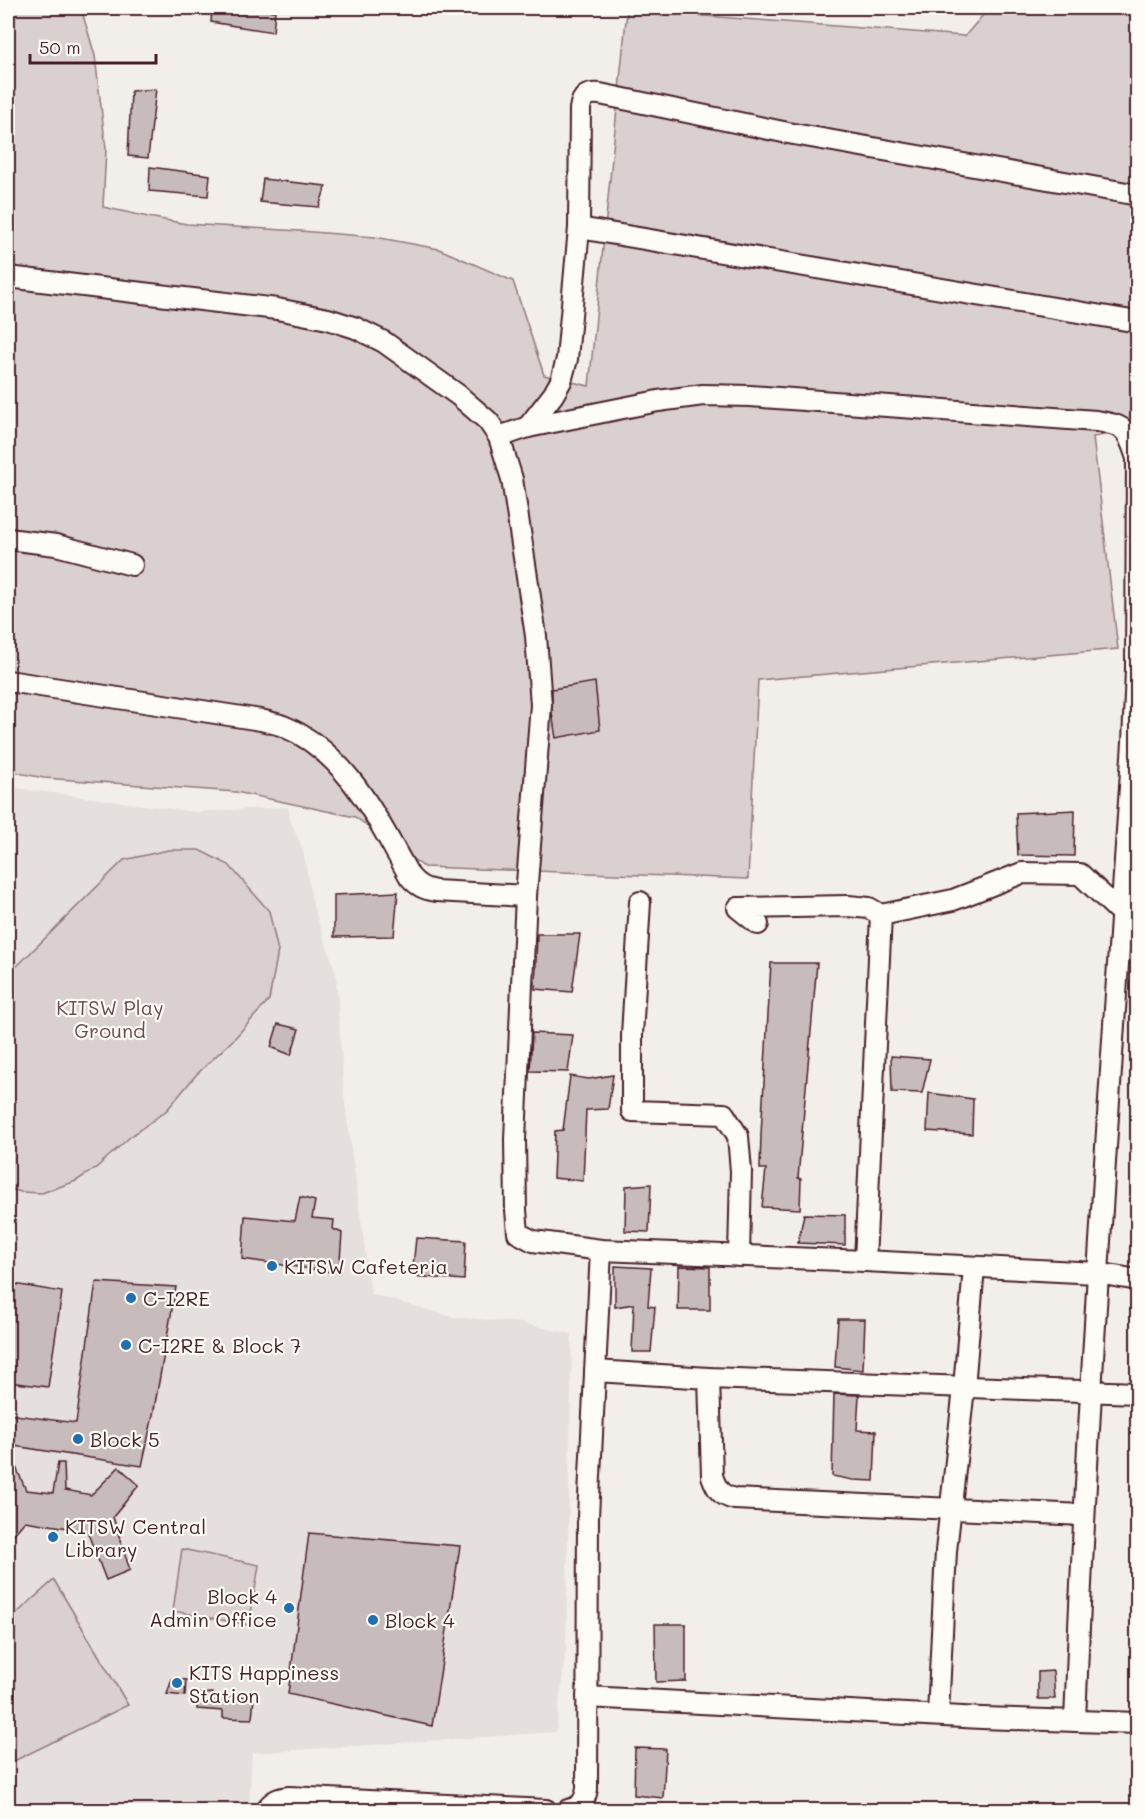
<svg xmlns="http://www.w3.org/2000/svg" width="1145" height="1818" font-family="Mali,sans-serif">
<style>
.built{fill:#e5dfdd}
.green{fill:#d9d0cf;stroke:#92787d;stroke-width:1.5}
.building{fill:#c8bbbb;stroke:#4a1f2b;stroke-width:1.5}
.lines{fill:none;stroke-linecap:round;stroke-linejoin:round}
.minor-casing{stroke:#4a1f2b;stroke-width:24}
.minor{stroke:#fdfcf7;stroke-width:20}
.poi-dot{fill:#1f6fb2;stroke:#fdfcf7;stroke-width:2}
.labels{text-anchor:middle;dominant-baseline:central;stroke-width:4.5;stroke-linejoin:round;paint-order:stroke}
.park-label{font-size:20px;fill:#6e4b54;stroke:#fdfcf7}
.poi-label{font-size:20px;fill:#4a1f2b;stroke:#fdfcf7;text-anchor:start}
</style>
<rect width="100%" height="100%" fill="#f2efeb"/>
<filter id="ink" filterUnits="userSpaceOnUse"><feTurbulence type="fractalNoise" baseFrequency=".0167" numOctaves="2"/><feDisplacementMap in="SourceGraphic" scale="12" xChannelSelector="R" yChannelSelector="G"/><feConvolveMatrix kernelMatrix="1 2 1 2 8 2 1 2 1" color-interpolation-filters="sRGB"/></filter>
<g filter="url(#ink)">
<path class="built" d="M8,787L196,812L288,807L290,819L303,851L313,906L336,973L344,1096L371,1294L453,1317L521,1323L572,1334L566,1647L556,1732L252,1753L249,1810H8Z"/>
<g class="green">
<path d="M12,8H81L95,56L106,149L103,207L148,217L187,224L300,231L375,237L439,249L513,281L544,375L589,386L627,10L965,36L989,8H1137V429L1093,437L1118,649L758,680L748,879L424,867L355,817L236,792L44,778L8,771V9Z"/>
<path d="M168,850H199L229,865L269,911L278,951L269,1000L234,1039L196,1075L167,1110L130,1137L96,1168L76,1181L42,1193L21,1192L8,1188V975L124,860Z"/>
<path d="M182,1549L259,1565L249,1625L173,1611Z"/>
<path d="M54,1580L128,1705L8,1764V1621Z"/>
</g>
<g class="building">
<path d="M212,8H244L275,11L273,32L211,22Z"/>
<path d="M156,89L148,158L128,156L131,91Z"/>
<path d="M150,167L210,175L208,196L149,191Z"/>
<path d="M263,179L326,186L319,207L260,202Z"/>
<path d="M595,682L600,730L556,738L552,713V689Z"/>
<path d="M1075,810L1074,856L1018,855L1016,813Z"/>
<path d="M398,892L394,936L334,937V895Z"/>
<path d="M537,934H580L572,992L535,989Z"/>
<path d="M771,963H817L798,1178L801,1179L800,1209L762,1207L766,1169H760L761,1134Z"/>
<path d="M278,1024L299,1029L291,1055L271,1047Z"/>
<path d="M532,1033L573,1035L568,1072L530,1071Z"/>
<path d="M891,1056L930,1059L922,1093L892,1092Z"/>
<path d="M613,1075L608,1109L586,1110L583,1181L553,1178L555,1131L563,1130L570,1076L589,1079Z"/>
<path d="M929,1093L973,1099L972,1134L927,1131Z"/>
<path d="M651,1184L649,1232L625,1231L626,1186Z"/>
<path d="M300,1197L315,1201L312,1218L334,1220L333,1229L342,1233L339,1273L242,1259L245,1216L295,1221Z"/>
<path d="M804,1214L845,1215V1245L798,1243Z"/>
<path d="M416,1238L466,1241L464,1280L412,1276Z"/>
<path d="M615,1266L651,1268L648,1306L655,1307L651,1352H632L634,1304L615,1307Z"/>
<path d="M679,1266L710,1267V1310H678Z"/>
<path d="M96,1282L176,1287L153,1415L142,1466L8,1445V1414L76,1423Z"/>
<path d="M8,1283L62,1292L48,1387L8,1382Z"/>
<path d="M838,1319H865L863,1370L835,1367Z"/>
<path d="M834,1394L859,1395L857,1430L876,1431L874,1481L853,1480L832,1476Z"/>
<path d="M8,1449L26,1490L53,1493L58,1463H64L65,1490L91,1495L119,1467L139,1485L113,1517L130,1570L106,1580L87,1531L25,1521L8,1541Z"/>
<path d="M309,1533L460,1546L432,1726L288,1694Z"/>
<path d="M655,1624H686V1681L656,1682Z"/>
<path d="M1053,1671L1055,1699H1038V1672Z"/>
<path d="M172,1679L186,1680L185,1696L167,1694Z"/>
<path d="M213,1693V1697H254L252,1719L223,1718V1711L197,1709V1694Z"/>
<path d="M635,1748L666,1749L663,1798L634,1795Z"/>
</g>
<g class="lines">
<g class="minor-casing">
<g id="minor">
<path d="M579,228L1138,322"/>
<path d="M8,277L277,309L328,319L356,328L384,342L458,395L488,421L499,437L512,479L536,636L541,705L526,896L515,1139L516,1210L518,1233L533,1241L601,1250L865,1261L1097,1273L1138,1280"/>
<path d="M528,427L553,395L561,381L567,359L579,228L580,109C582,96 586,93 600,94L788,133L1138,195"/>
<path d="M499,437L528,427L658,401L703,395L750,396L1096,421C1127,426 1127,429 1137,458L1136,671L1133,742C1111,1068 1088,1394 1075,1721"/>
<path d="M8,539L56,545L132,565"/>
<path d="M8,681L261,720C268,722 276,723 283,726C347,752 378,821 410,877C418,886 424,889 436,891L526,896"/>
<path d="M640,902L632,1035V1111L724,1114L738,1136L741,1171L739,1256"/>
<path d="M881,915L953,900L1022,873L1080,874L1121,913L1138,915"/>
<path d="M758,924L738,908L848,906L869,908L881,915L865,1261"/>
<path d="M595,1371L709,1378L1138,1393"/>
<path d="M709,1378L712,1476C717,1490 721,1496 735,1499L1083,1515"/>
<path d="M587,1697L982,1718L1138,1723"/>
<path d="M938,1715L946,1551L964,1388L974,1267"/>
<path d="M266,1810C272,1801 278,1798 289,1797L546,1810"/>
<path d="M568,1810C581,1807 585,1801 587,1789L588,1517L601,1250"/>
</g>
</g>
<use href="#minor" class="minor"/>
</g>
</g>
<g class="poi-dot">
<circle cx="272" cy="1266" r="6"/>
<circle cx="131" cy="1298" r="6"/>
<circle cx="126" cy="1345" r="6"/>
<circle cx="78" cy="1439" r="6"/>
<circle cx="53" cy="1537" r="6"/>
<circle cx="289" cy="1608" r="6"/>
<circle cx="373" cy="1620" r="6"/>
<circle cx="177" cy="1683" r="6"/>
</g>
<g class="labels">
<g class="park-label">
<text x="110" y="1007">KITSW Play<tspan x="110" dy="23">Ground</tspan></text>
</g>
<g class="poi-label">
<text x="284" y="1266">KITSW Cafeteria</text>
<text x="143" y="1298">C-I2RE</text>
<text x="138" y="1345">C-I2RE &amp; Block 7</text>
<text x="90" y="1439">Block 5</text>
<text x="65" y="1526">KITSW Central<tspan x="65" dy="23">Library</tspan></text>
<text x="277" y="1596" text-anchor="end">Block 4<tspan x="277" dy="23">Admin Office</tspan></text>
<text x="385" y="1620">Block 4</text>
<text x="189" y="1672">KITS Happiness<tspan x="189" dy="23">Station</tspan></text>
</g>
</g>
<rect width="1145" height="1818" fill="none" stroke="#fdfcf7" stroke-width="30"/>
<rect x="15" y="15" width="1115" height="1788" fill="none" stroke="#4a1f2b" stroke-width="2" filter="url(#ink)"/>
<path d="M30 54v9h126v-9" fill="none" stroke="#4a1f2b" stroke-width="3"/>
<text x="39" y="54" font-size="18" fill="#4a1f2b" stroke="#fdfcf7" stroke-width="4.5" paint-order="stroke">50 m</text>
</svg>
